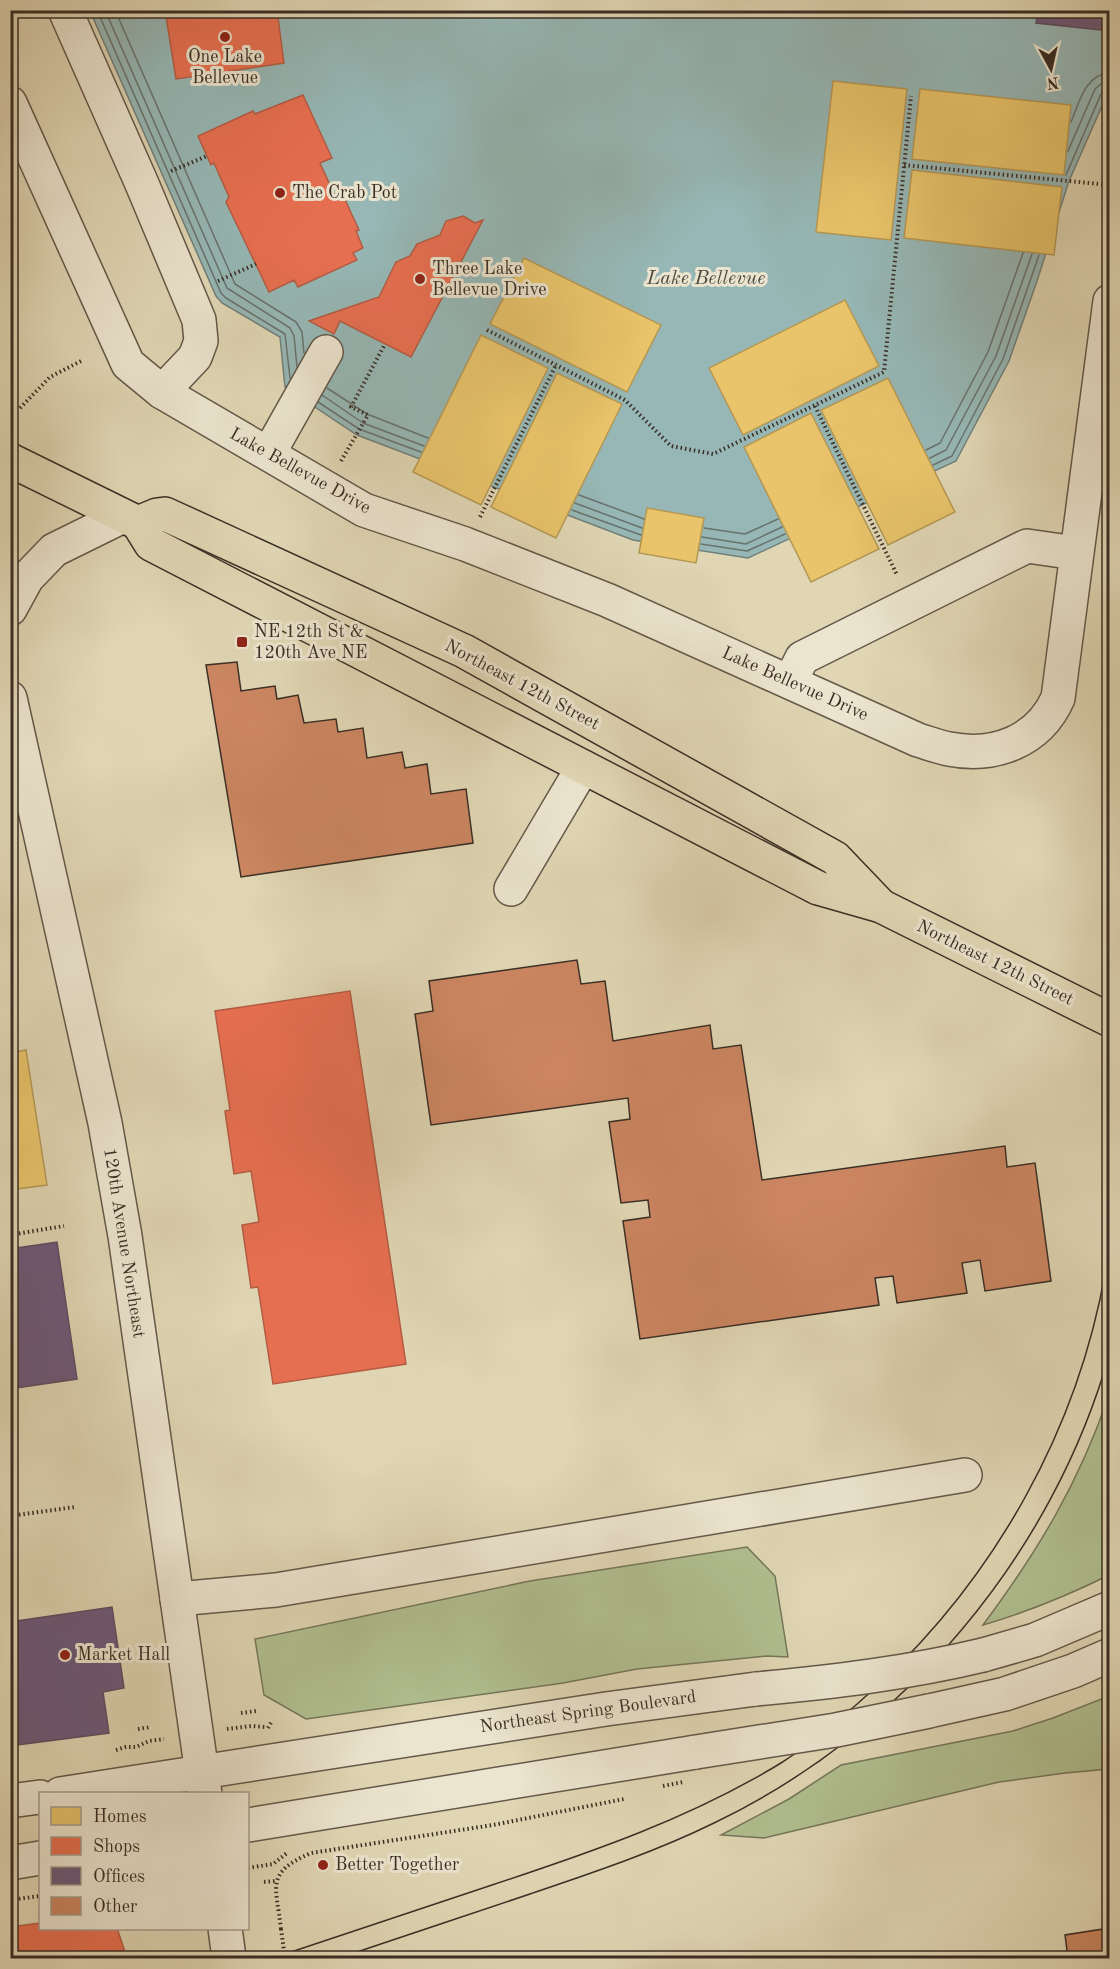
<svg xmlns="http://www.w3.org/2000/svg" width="1120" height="1969" font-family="'Old Standard TT',serif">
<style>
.green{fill:#b0be8f;stroke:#75765a;stroke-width:1.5}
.water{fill:#96b7b5;stroke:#71807b;stroke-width:1.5}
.homes{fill:#e9c46a;stroke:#b49755;stroke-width:1.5}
.shops{fill:#e76f51;stroke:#b35c44;stroke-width:1.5}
.offices{fill:#6d597a;stroke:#5e4c60;stroke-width:1.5}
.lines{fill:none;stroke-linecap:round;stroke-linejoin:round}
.shore{stroke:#68726d;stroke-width:1.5}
.building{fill:#cb8661;stroke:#3a2e25;stroke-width:1.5}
.minor-casing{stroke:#645849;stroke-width:36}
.major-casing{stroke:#3a2e25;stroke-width:36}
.path{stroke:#3a2e25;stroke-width:4;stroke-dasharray:1.5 3;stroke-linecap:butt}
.minor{stroke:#ebe4ce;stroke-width:33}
.major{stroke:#e0d6b4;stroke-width:33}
.tram{stroke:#3a2e25;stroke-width:1.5}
.minor-bridge-casing{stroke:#645849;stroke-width:36;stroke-linecap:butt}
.path-bridge{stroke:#3a2e25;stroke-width:4;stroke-dasharray:1.5 3;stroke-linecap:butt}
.minor-bridge{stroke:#ebe4ce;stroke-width:33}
.poi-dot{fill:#8f2418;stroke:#ebe4ce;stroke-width:2}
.labels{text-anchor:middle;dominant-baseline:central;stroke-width:6;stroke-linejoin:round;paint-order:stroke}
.poi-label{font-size:18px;fill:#3a2e25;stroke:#ebe4ce;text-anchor:start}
.street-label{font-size:18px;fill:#3a2e25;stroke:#ebe4ce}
.water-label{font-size:20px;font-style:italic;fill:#4c4942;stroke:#ebe4ce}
</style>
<rect width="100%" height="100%" fill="#e0d6b4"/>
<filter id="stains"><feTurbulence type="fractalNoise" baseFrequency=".00333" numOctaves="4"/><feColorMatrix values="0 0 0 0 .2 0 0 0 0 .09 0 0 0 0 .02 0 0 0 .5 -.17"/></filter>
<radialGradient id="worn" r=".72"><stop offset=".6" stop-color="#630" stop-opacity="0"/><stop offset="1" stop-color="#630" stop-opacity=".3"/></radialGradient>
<g class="green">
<path d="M1109,1395V1575C1069,1595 1027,1612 983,1625C1038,1551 1079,1483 1109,1395Z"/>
<path d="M747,1547L775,1576L788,1657L767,1656L637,1669L563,1683L306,1719L264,1695L255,1639L530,1581Z"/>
<path d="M1109,1696V1769L1065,1773L999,1782L764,1838L721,1835L789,1799L841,1765L1013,1731L1053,1718Z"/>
</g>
<path class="water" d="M90,11H1109V90L1069,181L1037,281L1009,361L956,461L748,558L633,540L357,435L285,387L280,337L222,303L216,296Z"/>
<g class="homes">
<path d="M833,81L907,89L891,240L816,232Z"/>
<path d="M920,89L1071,105L1064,175L912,159Z"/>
<path d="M912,170L1062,187L1054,255L904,238Z"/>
<path d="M524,258L661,325L627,392L490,324Z"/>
<path d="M845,300L879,366L743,435L709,368Z"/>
<path d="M481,335L548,368L481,505L413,472Z"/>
<path d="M557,373L622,404L556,538L491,507Z"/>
<path d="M888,378L955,512L888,545L821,410Z"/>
<path d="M811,413L879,549L811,582L744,447Z"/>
<path d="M647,508L704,518L696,563L639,553Z"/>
<path d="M26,1050L47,1185L10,1190V1053Z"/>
</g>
<g class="shops">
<path d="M165,10H277L284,63L176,79Z"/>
<path d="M303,95L332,158L320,163L334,194L341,191L359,230L356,231L363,248L353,253L357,260L298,287L294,280L269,292L226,202L229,197L214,163L211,165L198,136L253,111L255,114Z"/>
<path d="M463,216L475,223L483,220L411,357L340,321L334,334L309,321L379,297L396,262L410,256L417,244L440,235L446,221Z"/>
<path d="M350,991L406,1364L273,1384L258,1287L251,1288L242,1225L259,1222L251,1171L234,1174L225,1111L230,1110L215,1011Z"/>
<path d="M40,1923V1928H117L127,1958H10V1927Z"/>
</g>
<g class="offices">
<path d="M1038,10H1110V31L1036,23Z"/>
<path d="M57,1242L77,1379L10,1389V1249Z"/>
<path d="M112,1607L124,1688L103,1692L109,1733L10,1746V1622Z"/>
</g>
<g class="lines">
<g class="shore">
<path d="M97,10L221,293L226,298L285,334L290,378"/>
<path d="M105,10L227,288L290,328L294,336L297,367"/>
<path d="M115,10L235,284L296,322L302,332L304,353"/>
<path d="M1071,122C1079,103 1085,74 1110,73"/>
<path d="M1068,151L1095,89L1102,83L1110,82"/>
<path d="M1066,175L1101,94L1105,90H1110"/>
<path d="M327,388L367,414L428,438"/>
<path d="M322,395L363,423L424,446"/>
<path d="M318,402L359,429L421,452"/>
<path d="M926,450L940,443L988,352L1023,253"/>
<path d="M930,458L946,450L996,356L1032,254"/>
<path d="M933,465L952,456L1003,359L1039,255"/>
<path d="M579,495L644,519"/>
<path d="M575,503L642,528"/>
<path d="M572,510L641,535"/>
<path d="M704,528L745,534L778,519"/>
<path d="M702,537L746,544L782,527"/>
<path d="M701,544L747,551L785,534"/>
</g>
</g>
<g class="building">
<path d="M237,662L241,691L275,686L277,699L298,695L304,723L336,719L338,732L363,728L367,758L402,752L405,768L427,764L431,794L466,789L473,843L241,877L206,665Z"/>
<path d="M577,960L581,984L605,981L613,1041L710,1025L713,1049L741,1045L762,1180L1005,1146L1007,1167L1035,1163L1051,1281L985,1291L980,1260L962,1263L967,1293L897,1303L893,1276L875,1278L879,1305L640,1339L623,1221L650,1217L648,1200L621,1203L609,1122L630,1119L628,1098L431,1125L415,1014L433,1011L429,981Z"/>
<path d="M1110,1928V1958H1068L1065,1935Z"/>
</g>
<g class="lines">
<g class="minor-casing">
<g id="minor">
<path d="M65,10L142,184L199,320L201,341L195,357L162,392"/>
<path d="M10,103L128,364L162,392L364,510L465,544L607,600L918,740C928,743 939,747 949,749C995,758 1039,741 1058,698L1110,301"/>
<path d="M269,453L326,352"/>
<path d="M10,609L27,578L54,550L123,516"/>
<path d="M790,682L802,658L1027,546L1076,553"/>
<path d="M10,698L105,1123L125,1236L205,1794"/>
<path d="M511,889L583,767"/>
<path d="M177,1599L276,1590L965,1475"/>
<path d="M983,1655L1035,1640L1110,1608"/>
<path d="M929,1711L1005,1694L1073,1671L1110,1655"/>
<path d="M60,1794L606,1709L756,1689"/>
<path d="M10,1801L40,1797"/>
<path d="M248,1825L696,1752"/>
<path d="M10,1863L40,1858"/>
<path d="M225,1928L229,1958"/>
</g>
</g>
<g class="major-casing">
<g id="major">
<path d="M10,460L138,523L151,544L818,888L881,906L1110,1020"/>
<path d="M138,523L157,515L165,514L464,651L835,858L880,905"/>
</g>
</g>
<g class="path">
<path d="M904,165L1110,185"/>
<path d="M171,171L207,156"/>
<path d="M218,281L256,264"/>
<path d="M487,330L625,400L671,446L713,454L884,372L911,96"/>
<path d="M815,406L897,575"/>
<path d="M20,408L50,377L83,360"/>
<path d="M341,461L368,415L351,407L385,344"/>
<path d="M480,517L556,365"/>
<path d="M10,1235L64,1226"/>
<path d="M10,1516L75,1507"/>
<path d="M241,1713L256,1711"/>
<path d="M268,1728L272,1721"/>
<path d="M138,1729L151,1727"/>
<path d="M227,1729L251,1726L265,1727"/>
<path d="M116,1750L126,1747H136L149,1741L164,1739"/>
<path d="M248,1868L273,1864L287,1853"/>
<path d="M264,1882L275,1881"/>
<path d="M10,1900L40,1896"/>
<path d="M281,1929C276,1885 265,1873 311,1853L493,1825L624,1799"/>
</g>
<use href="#minor" class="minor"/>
<use href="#major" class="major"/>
<g class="tram">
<path d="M273,1958C346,1934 419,1909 492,1885C592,1852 691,1818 781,1763C808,1746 832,1725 856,1705C993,1587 1086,1422 1110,1242"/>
<path d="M339,1958C403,1937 466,1915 530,1894C592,1873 655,1852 714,1823C904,1732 1053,1555 1110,1352"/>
</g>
<g class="minor-bridge-casing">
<g id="minor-bridge">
<path d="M756,1689C833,1682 908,1673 983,1655"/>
<path d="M696,1752L836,1730L929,1711"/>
</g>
</g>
<g class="path-bridge">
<path d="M663,1786L683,1782"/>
<path d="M281,1929L285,1958"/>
</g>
<use href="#minor-bridge" class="minor-bridge"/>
</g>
<g class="poi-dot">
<circle cx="225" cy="37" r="6"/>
<circle cx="280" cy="193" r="6"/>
<circle cx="420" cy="279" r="6"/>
<rect x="236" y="636" width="12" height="12" rx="3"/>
<circle cx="65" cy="1655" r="6"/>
<circle cx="323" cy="1865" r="6"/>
</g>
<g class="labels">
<g class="poi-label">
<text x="225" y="57" text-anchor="middle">One Lake<tspan x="225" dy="21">Bellevue</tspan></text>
<text x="292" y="193">The Crab Pot</text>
<text x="432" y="269">Three Lake<tspan x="432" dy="21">Bellevue Drive</tspan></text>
<text x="254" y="632">NE 12th St &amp;<tspan x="254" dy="21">120th Ave NE</tspan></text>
<text x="77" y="1655">Market Hall</text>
<text x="335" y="1865">Better Together</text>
</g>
<g class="street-label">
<text transform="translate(300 471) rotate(29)">Lake Bellevue Drive</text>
<text transform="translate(795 684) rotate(24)">Lake Bellevue Drive</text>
<text transform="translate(522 685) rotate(28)">Northeast 12th Street</text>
<text transform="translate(995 963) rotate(26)">Northeast 12th Street</text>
<text transform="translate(124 1243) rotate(81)">120th Avenue Northeast</text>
<text transform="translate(588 1712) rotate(-8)">Northeast Spring Boulevard</text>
</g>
<g class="water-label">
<text x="706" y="279">Lake Bellevue</text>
</g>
</g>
<rect width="1120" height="1969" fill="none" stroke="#e0d6b4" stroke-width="36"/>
<rect x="12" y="12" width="1096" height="1945" fill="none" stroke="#3a2e25" stroke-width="3"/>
<rect x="18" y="18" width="1084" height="1933" fill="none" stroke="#3a2e25" stroke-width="1.5"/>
<rect x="39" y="1792" width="210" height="138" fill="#ebe4ce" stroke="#a49b8a" stroke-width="1.5"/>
<rect x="51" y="1807" width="30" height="18" fill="#e9c46a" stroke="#a49b8a" stroke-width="1.5"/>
<text x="93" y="1822" font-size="18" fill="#3a2e25">Homes</text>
<rect x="51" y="1837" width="30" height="18" fill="#e76f51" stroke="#a49b8a" stroke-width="1.5"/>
<text x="93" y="1852" font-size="18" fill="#3a2e25">Shops</text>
<rect x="51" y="1867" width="30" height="18" fill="#6d597a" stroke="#a49b8a" stroke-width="1.5"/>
<text x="93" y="1882" font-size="18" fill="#3a2e25">Offices</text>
<rect x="51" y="1897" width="30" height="18" fill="#cb8661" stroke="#a49b8a" stroke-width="1.5"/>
<text x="93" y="1912" font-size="18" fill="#3a2e25">Other</text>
<g transform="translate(1051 69) rotate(172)" stroke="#ebe4ce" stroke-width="4.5" paint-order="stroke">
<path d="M0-4.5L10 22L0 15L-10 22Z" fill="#3a2e25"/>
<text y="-9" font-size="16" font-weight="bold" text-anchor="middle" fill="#3a2e25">N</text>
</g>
<rect width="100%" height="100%" filter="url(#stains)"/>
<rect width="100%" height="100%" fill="url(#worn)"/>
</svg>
